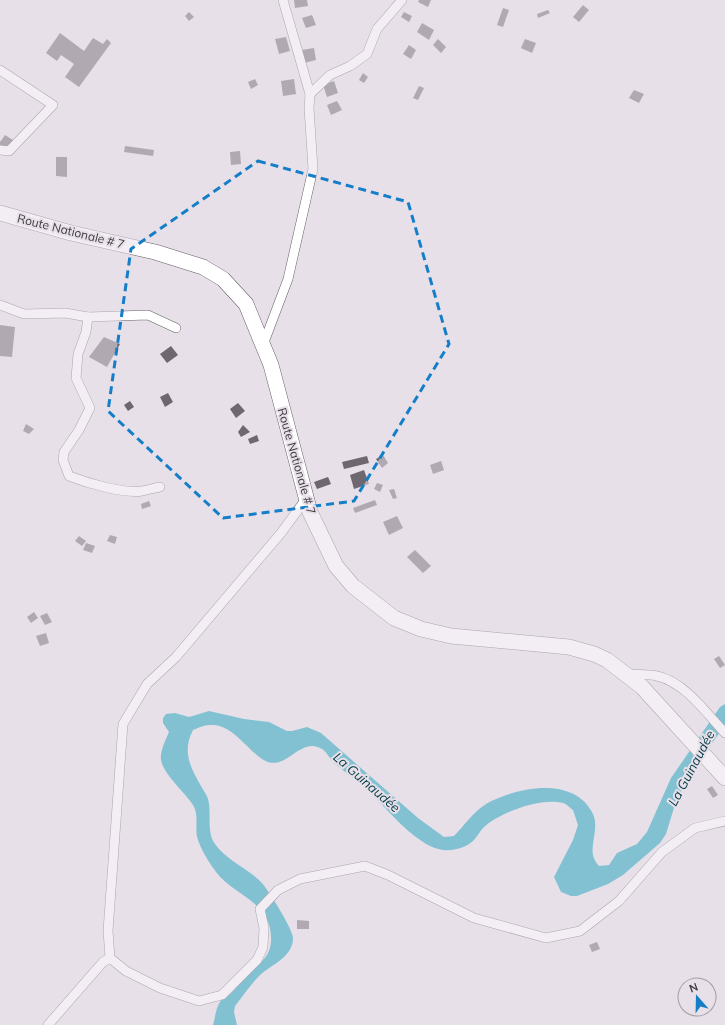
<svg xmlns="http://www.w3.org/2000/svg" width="725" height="1025" font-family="Mulish,sans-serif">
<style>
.water{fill:#079cb7}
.building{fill:#6e676f}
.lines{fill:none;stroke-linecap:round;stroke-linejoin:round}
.street-casing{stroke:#645e65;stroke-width:10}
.primary-casing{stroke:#645e65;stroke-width:16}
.street{stroke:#fff;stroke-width:9}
.primary{stroke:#fff;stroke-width:15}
.marked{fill:none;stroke:#157ec9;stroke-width:3;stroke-dasharray:8 5;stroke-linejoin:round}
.labels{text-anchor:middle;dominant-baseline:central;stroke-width:4;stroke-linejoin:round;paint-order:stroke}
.street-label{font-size:12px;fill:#3e3b3f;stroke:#e8e0e9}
.water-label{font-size:13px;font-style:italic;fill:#013b46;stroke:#e8e0e9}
</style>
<rect width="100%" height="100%" fill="#e8e0e9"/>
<path class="water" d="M725,704V725L690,774L686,784L677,798L666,834L660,843L623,875L608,884L577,896H571L561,892L554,877L573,840L578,825L573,810C570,808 567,804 563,803C541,797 501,812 484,827C480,831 477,837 473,841C462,851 443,853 430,846C405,833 387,808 367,790C356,780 345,772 334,763C330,759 327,752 322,749C299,735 286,775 262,759C247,749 231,723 210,725C204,725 198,728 193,730C182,751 190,767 201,786C203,790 207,795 208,799C212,813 206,832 215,844C227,861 248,868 262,883C268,890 293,929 293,938C293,957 271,965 260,975C251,984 243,996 235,1006L234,1012L237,1025H213C215,1019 216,1007 220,1002C223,997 230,995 234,990C237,987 238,983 240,980C252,967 270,961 271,942C273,901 236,898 216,872C209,863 200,848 197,837C195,827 199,815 193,805C185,792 158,770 161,755C162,747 166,739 169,732L163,723V718L166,714L175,713L189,717L209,711L244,719L269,722L287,731H292L307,727L321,733L418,818L444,837L454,836C464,826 473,812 486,804C517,787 574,775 593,814C601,832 584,851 599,866L609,865L617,853L637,844L647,832L671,778L720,707Z"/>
<g class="building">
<path d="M294,0H307L308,6L295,8Z"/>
<path d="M419,0H431L428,7L418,2Z"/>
<path d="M583,5L589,10L579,22L573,17Z"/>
<path d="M503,8L509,10L503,27L497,25Z"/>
<path d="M548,10L550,13L538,18L537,14Z"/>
<path d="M189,12L194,17L189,21L185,16Z"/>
<path d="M404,12L412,16L409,22L401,17Z"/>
<path d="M312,15L316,25L306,28L302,18Z"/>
<path d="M422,23L434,30L429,40L417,32Z"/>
<path d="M60,33L84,51L93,38L103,44L107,39L111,43L79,87L65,77L74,64L61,55L57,61L46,53Z"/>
<path d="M286,37L290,51L279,54L275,39Z"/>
<path d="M438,39L446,47L441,53L433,45Z"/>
<path d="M525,39L536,43L532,53L521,48Z"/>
<path d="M409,45L416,50L411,59L403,54Z"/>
<path d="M314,48L316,60L304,63L302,50Z"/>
<path d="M363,73L368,77L364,83L359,80Z"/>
<path d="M255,79L258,85L251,89L248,82Z"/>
<path d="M294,79L296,94L283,96L281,81Z"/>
<path d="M334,81L338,93L327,97L323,85Z"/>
<path d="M419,86L424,88L418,100L413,98Z"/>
<path d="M634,90L644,94L639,103L629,98Z"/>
<path d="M337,101L342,110L331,115L327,105Z"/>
<path d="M5,135L13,140L5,152L0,149V142Z"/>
<path d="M125,146L154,150L153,156L124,152Z"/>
<path d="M240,151L241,164L231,165L230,152Z"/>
<path d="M56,157H67V177L56,176Z"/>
<path d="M0,325L15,327L12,357L0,356Z"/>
<path d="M104,337L120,344L107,367L89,357Z"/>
<path d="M171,346L178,355L167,363L160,354Z"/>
<path d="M168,393L173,402L165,407L160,397Z"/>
<path d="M130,401L134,407L128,411L124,405Z"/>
<path d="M238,403L245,411L236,418L230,409Z"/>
<path d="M26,424L34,429L29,434L23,431Z"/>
<path d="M243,425L250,432L241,437L238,432Z"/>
<path d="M257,435L259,441L250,444L248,439Z"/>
<path d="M383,455L388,463L382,468L376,459Z"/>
<path d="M367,456L369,463L344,469L342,462Z"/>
<path d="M441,461L444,470L433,474L430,465Z"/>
<path d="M364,470L369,484L354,489L350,475Z"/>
<path d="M328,477L331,484L317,489L314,482Z"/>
<path d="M377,483L383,485L380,492L374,489Z"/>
<path d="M394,489L397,498L393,499L389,490Z"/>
<path d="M375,500L377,505L355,513L353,508Z"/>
<path d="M149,501L151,506L142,509L141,504Z"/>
<path d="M397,516L403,528L389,535L383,522Z"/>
<path d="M110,535L117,537L115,544L107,541Z"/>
<path d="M79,536L86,541L82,546L75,541Z"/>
<path d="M86,543L95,546L92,553L83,550Z"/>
<path d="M415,550L431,566L423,573L407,557Z"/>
<path d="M34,612L38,618L31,623L27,617Z"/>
<path d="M47,613L52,622L45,625L40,616Z"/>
<path d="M46,633L49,643L40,646L36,636Z"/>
<path d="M719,656L725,665L720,668L714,659Z"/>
<path d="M712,786L718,795L713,798L707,789Z"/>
<path d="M297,920L309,921V929H297Z"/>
<path d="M597,942L600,949L592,952L589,945Z"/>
</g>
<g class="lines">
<g class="street-casing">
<g id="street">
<path d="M0,70L53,105L9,151L0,150"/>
<path d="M310,94L330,75L350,66L367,54L377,29L402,0"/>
<path d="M0,305L24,314L65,313L88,317L148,315L176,328"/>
<path d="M88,317L86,332L78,354L76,378L90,408L79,430L64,452L63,460L69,476C87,483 124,494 142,491C148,490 154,488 160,487"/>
<path d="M263,345L288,279L313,169L309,108L310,94L283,0"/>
<path d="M306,499L281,533L176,657L147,684L123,724L108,931L110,958L126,971L160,988L199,1001L222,995L257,960L263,947L264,928L260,909L278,890L300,879L365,866L388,875L474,918L546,938L580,931L619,901L662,852L695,828L725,821"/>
<path d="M627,674C637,675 648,674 657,676C685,682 707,714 725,733"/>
<path d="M48,1025L103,962L110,958"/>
</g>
</g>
<g class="primary-casing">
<path id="primary" d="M0,213L71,233L155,252L203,267L223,279L246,304L271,365L310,512L336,566L353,586L394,618L421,629L451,636L569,647L594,654L607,660L642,687L725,778"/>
</g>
<use href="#street" class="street"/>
<use href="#primary" class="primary"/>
</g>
<path d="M0 0H725V1025H0ZM258,161L408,202L449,344L354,501L223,518L108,411L131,249Z" fill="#e8e0e9" fill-opacity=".55" fill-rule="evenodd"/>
<path class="marked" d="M258,161L408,202L449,344L354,501L223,518L108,411L131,249Z"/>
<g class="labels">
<g class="street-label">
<text transform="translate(71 231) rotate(14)">Route Nationale # 7</text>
<text transform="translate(297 461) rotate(74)">Route Nationale # 7</text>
</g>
<g class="water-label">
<text transform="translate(691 768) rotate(-62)">La Guinaudée</text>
<text transform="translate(367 782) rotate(41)">La Guinaudée</text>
</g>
</g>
<g transform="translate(697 997) rotate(340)"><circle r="19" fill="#e8e0e9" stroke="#a49ea5"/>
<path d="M0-3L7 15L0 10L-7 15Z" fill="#157ec9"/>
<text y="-6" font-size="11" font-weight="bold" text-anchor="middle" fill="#3e3b3f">N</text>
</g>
</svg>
